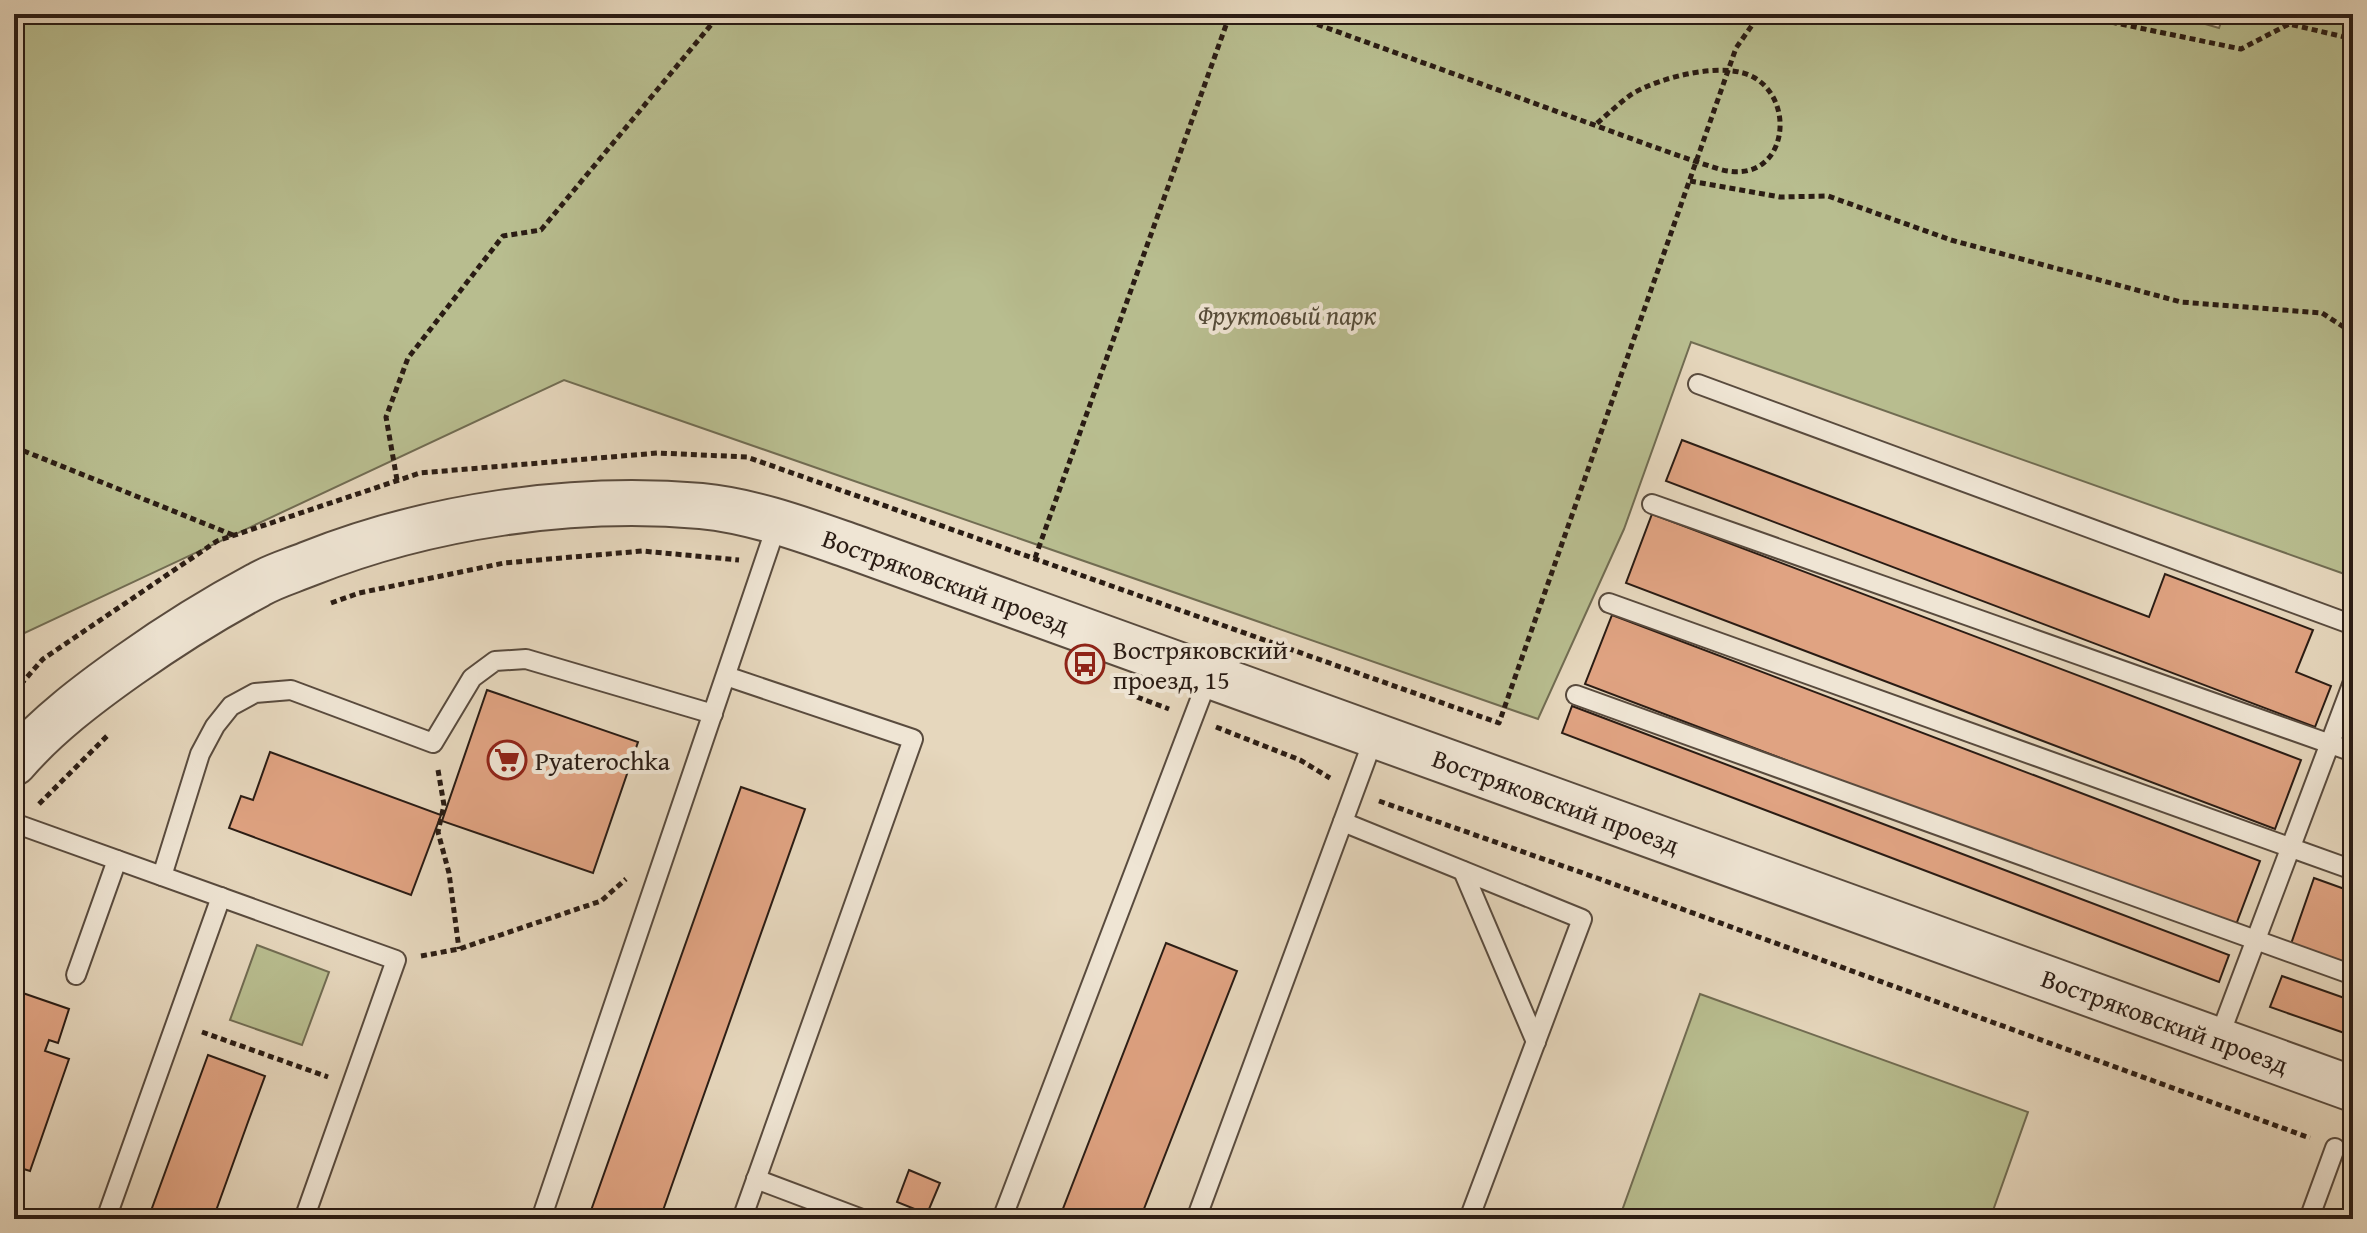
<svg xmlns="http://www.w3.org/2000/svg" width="2367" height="1233" font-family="'Gentium Book Plus',serif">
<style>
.green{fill:#b8bd8f;stroke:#716c52;stroke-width:2}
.building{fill:#e0a382;stroke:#2a1c14;stroke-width:2}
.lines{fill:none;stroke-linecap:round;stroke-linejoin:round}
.service-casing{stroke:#594b3e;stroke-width:22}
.tertiary-casing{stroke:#594b3e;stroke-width:48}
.path{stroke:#2a1c14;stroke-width:5;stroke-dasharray:6 4;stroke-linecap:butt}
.service{stroke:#efe5d4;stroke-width:18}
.tertiary{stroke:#efe5d4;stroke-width:44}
.labels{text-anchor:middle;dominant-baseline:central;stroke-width:8;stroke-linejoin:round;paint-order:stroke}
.park-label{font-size:26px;font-style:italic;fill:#554c39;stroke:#efe5d4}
.street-label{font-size:26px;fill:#2a1c14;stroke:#efe5d4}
.poi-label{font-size:26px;fill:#2a1c14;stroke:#efe5d4;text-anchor:start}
</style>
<rect width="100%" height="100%" fill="#e6d7bd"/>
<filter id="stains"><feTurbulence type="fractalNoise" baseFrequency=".0025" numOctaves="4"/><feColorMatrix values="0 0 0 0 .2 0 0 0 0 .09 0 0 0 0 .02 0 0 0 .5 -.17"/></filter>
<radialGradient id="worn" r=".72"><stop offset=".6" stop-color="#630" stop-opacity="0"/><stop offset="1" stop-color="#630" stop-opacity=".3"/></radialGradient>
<g class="green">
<path d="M14,14H2171L2219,28L2224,14H2353V577L1691,342L1624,529L1538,719L564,380L14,638Z"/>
<path d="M257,945L329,972L302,1045L230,1020Z"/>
<path d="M1700,994L2028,1112L1990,1219H1619Z"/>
</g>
<g class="building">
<path d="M1682,440L2149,617L2165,574L2313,630L2296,672L2331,686L2315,727L1666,481Z"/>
<path d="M1652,514L2301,760L2275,829L1626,583Z"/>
<path d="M1612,615L2260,861L2234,930L1585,684Z"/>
<path d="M487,690L638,742L593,873L442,821Z"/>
<path d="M1572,706L2229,955L2219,982L1562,733Z"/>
<path d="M270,752L441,815L411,895L229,828L241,796L253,800Z"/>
<path d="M741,787L805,809L673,1182L660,1219H588Z"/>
<path d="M2353,825V857L2343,854Z"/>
<path d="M2314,878L2353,892V967L2291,944Z"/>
<path d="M1166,943L1237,971L1140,1219H1059Z"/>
<path d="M2282,976L2353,1001V1036L2270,1007Z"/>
<path d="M14,990L69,1009L58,1043L49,1040L45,1051L69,1059L30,1171L14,1166Z"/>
<path d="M208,1055L265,1076L248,1122L213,1219H148Z"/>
<path d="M909,1170L940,1183L927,1214L897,1202Z"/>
</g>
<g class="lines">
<g class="service-casing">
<g id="service">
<path d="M1698,384L2353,625"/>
<path d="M1652,504L2353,752"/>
<path d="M1609,603L2353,870"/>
<path d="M726,676L913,739L742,1219"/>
<path d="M1576,695L2353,975"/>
<path d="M1343,822L1582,919L1469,1219"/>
<path d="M14,823L396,960L304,1219"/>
<path d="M1463,871L1536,1042"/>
<path d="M162,876L200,754L215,726L231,706L255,693L291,690L433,743L472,678L495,661L526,659L713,714"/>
<path d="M76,975L117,860"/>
<path d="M2218,1040L2353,682"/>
<path d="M756,1179L862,1219"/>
<path d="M106,1219L221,897"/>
<path d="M541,1219L778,521"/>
<path d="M1002,1219L1209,676"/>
<path d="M1196,1219L1375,735"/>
<path d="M2309,1219L2335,1148"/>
</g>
</g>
<g class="tertiary-casing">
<path id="tertiary" d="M14,763C47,725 88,694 129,665C170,636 213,609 258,585C273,576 291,571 308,564C428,516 572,495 701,506C753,511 804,530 853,547L2353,1089"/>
</g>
<g class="path">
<path d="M1289,14C1379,47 1469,79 1558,112C1612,131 1665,152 1719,169C1784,188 1799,105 1755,78C1726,60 1660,77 1632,94C1619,103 1607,115 1595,125"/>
<path d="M1954,14H2007"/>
<path d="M2072,14L2241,49L2289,24L2353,39"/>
<path d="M1690,181L1780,197L1828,196L1951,240L2181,302L2322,313L2353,333"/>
<path d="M14,447L233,535"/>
<path d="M397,480L386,417L408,358L503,236L541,230L720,14"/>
<path d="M1035,558L1230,14"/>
<path d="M331,603L359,593L504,563L642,551L739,560"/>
<path d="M14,692L43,659L217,541L420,473L658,453L747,457L1499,723L1736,48L1760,14"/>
<path d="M1137,697L1169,709"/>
<path d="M1216,727L1300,760L1330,778"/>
<path d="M438,770L444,805L438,832L449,873L459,949"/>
<path d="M1379,801L1597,878L2310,1138"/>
<path d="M39,804L108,735"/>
<path d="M421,956L459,949L601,901L626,879"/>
<path d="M202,1032L328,1077"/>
</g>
<use href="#service" class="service"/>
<use href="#tertiary" class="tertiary"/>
</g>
<defs>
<g id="bus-ring" transform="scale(2)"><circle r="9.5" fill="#efe5d4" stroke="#8f2418" stroke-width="1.5"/><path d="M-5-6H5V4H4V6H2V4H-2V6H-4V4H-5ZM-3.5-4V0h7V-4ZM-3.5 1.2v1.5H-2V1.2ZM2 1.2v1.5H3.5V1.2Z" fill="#8f2418"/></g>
<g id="supermarket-ring" transform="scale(2)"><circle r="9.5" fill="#efe5d4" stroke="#8f2418" stroke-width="1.5"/><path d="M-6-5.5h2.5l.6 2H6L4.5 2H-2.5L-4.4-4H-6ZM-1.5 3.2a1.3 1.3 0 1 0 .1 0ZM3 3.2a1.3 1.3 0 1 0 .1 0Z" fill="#8f2418"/></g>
</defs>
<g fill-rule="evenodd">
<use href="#bus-ring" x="1085" y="664"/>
<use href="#supermarket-ring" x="507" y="760"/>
</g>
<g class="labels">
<g class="park-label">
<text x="1287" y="314">Фруктовый парк</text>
</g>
<g class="street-label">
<text transform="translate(946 581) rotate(20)">Востряковский проезд</text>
<text transform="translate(1556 801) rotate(20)">Востряковский проезд</text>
<text transform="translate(2165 1021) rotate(20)">Востряковский проезд</text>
</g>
<g class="poi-label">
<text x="1113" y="649">Востряковский<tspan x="1113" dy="30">проезд, 15</tspan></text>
<text x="535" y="760">Pyaterochka</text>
</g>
</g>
<rect width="2367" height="1233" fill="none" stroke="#e6d7bd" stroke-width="48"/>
<rect x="16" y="16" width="2335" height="1201" fill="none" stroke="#2a1c14" stroke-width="4"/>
<rect x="24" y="24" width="2319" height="1185" fill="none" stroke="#2a1c14" stroke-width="2"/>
<rect width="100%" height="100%" filter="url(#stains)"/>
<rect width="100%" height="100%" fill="url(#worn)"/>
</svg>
